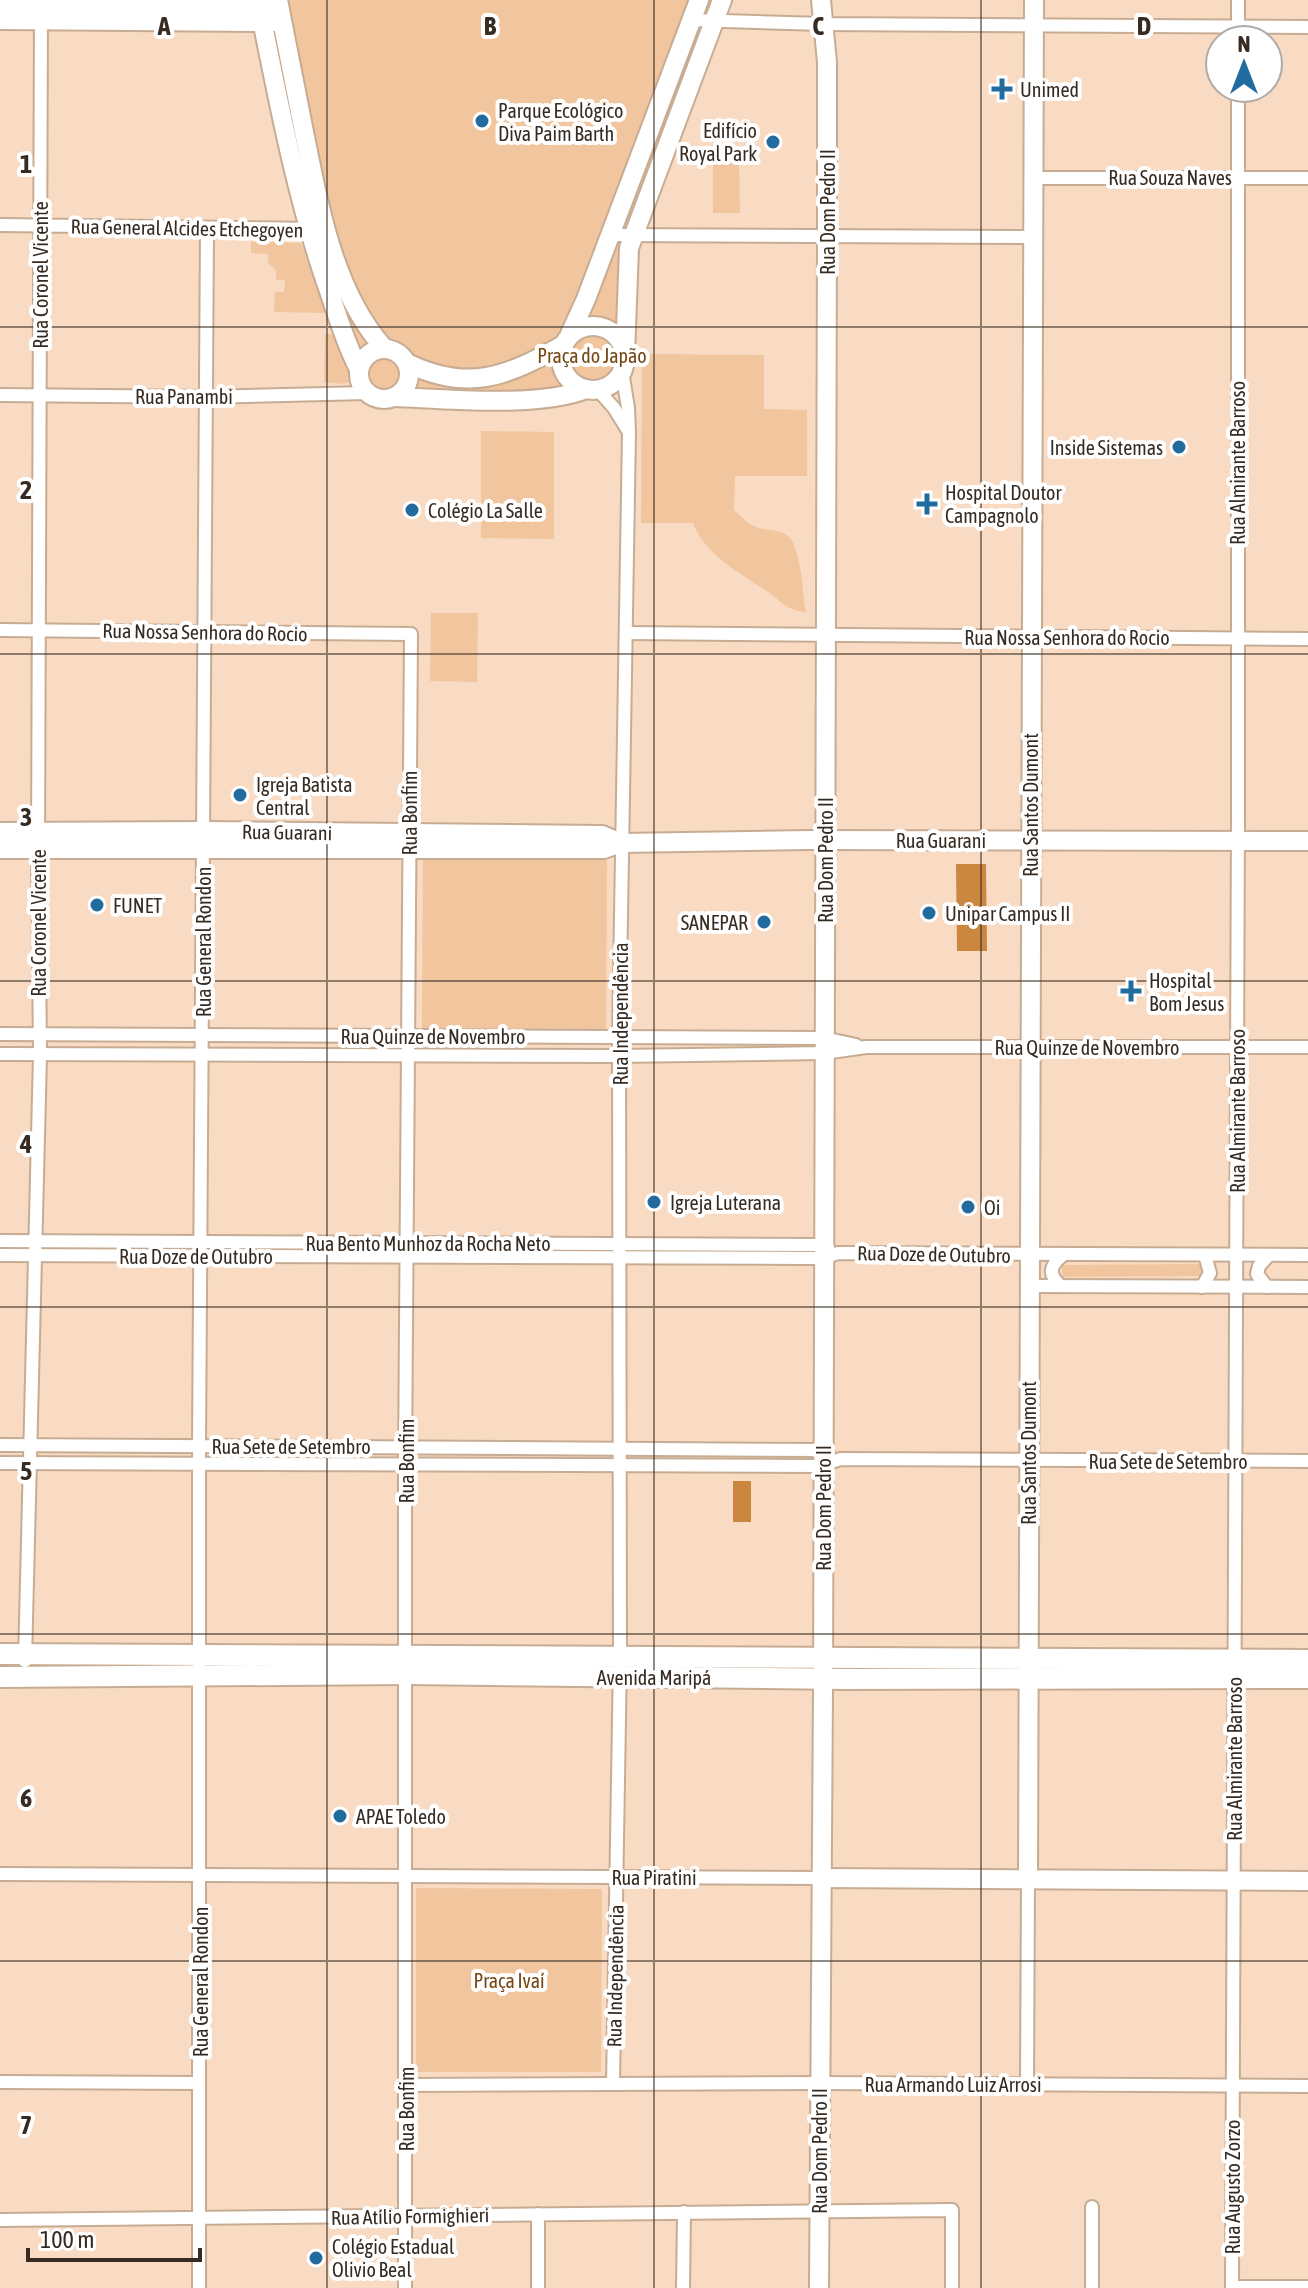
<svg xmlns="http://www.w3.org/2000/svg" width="1308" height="2288" font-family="'Asap Condensed',sans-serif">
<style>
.green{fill:#f1c59d}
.water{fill:#cb8640}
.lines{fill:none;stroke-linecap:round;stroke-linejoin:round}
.street-casing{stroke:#c7ac93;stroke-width:16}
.secondary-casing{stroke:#c7ac93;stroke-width:22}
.primary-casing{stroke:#c7ac93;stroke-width:24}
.street{stroke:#fff;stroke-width:12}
.secondary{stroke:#fff;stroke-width:18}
.primary{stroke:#fff;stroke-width:20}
.grid{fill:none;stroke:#362b22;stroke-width:2;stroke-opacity:0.55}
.poi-dot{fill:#226b9f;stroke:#fff;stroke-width:3}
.labels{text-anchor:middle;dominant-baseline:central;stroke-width:8;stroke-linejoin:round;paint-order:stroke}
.poi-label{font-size:20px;fill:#362b22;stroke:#fff;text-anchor:start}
.street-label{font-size:20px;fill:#362b22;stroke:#fff}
.park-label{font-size:20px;fill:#764713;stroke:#fff}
.grid-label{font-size:26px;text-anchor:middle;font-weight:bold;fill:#362b22;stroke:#fff;stroke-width:8;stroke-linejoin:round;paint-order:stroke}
</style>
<rect width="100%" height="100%" fill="#f8dbc2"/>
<g class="green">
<path d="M256,0H724L624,242L622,365L603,382L588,383L577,390H515L379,398L356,355Z"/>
<path d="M713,157H739L740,213H713Z"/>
<path d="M251,242L301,243L327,313L274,312L275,292H284L285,280H276V271L268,262V254L251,253Z"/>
<path d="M325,334H340L355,373L352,381L343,384L324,382Z"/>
<path d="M642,354L764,355V409L807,410V476H735L734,510C740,515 747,523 754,526C763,531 776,529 785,534C802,542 802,595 806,612C785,611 779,598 762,588C735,570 705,554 693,523H641Z"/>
<path d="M481,431L554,432V539L481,538Z"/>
<path d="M431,613H478L477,682L430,681Z"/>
<path d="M423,855L607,856L606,1029L422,1028Z"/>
<path d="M1202,1264V1276L1062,1277V1265Z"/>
<path d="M416,1888L602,1889L601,2072H416Z"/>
</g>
<g class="water">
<path d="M956,864H986L987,951H957Z"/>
<rect x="733" y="1481" width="18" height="41"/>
</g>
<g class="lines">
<g class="street-casing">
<g id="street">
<path d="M692,20L823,24L1308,27"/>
<path d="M1238,40V0"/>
<path d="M1032,178H1308"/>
<path d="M0,225L317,229"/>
<path d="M610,235L1032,237"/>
<path d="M598,390L614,408L627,429"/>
<path d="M0,395L207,397L367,393"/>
<path d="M0,630L411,634L405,1464V2288"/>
<path d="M626,633L1308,639"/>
<path d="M0,1034L824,1038L856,1045"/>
<path d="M0,1054L619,1056L824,1053L866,1047H1308"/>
<path d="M0,1241L823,1245L828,1247"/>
<path d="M0,1255L806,1258H823L838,1253L1308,1255"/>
<path d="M1029,1286L1308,1287"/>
<path d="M1061,1286C1048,1275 1049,1266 1063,1255"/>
<path d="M1202,1287L1210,1273L1205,1255"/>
<path d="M1267,1287L1257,1274L1259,1266L1269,1255"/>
<path d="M0,1445L822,1450L828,1453"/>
<path d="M0,1463L822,1466L840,1459L1308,1461"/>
<path d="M25,1661L40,1055L38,850L41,15"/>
<path d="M0,1874L822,1878"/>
<path d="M0,2082L199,2083"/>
<path d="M613,2084L620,1658L619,1037L629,432L628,408L622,371"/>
<path d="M1027,2084L1028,1880"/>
<path d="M406,2085L820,2083L1308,2086"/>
<path d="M0,2220L952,2210V2288"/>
<path d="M1232,2287H1308"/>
<path d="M199,2288V1446L207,228"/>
<path d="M538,2288V2214"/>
<path d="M683,2288L684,2212"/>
<path d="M1092,2288V2207"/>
<path d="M1232,2288L1238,820V88"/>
</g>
</g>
<g class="secondary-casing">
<g id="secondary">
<path d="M258,0C278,99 296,198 330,294C339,320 346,345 359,369"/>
<path d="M278,0C287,44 295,88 304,132C319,205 333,291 384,348"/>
<path d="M0,4L269,7"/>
<path d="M0,20L273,22"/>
<circle cx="593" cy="358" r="32"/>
<path d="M570,334L586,299L699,0"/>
<circle cx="384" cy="374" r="25"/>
<path d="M625,355L629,248L722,0"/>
<path d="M407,363C469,393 507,376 563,345"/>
<path d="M395,397C445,399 540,408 586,389"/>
<path d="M0,832L204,831L602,835L621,843"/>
<path d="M0,849H604L621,843L809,840L1308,841"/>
<path d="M822,1878L1308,1881"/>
<path d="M1028,1880L1034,0"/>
<path d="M819,2288L823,1689L827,235V62L821,0"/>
</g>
</g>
<g class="primary-casing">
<g id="primary">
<path d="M0,1654L1308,1660"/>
<path d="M0,1677L407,1674L844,1679L1308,1678"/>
</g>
</g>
<use href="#street" class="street"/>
<use href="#secondary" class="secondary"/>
<use href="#primary" class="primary"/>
</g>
<path class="grid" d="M327,0V2288M654,0V2288M981,0V2288M0,327H1308M0,654H1308M0,981H1308M0,1307H1308M0,1634H1308M0,1961H1308"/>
<g class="poi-dot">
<path d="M998 77h8v8h8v8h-8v8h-8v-8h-8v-8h8z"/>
<circle cx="482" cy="121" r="8"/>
<circle cx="773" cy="142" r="8"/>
<circle cx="1179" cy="447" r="8"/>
<path d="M923 492h8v8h8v8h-8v8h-8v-8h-8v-8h8z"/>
<circle cx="412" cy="510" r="8"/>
<circle cx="240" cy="795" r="8"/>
<circle cx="97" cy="905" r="8"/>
<circle cx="929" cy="913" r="8"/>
<circle cx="764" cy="922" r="8"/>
<path d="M1127 979h8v8h8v8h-8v8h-8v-8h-8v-8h8z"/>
<circle cx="654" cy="1202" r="8"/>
<circle cx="968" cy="1207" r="8"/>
<circle cx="340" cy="1816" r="8"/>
<circle cx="316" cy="2258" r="8"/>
</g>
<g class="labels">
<g class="poi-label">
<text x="1020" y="89">Unimed</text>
<text x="498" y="110">Parque Ecológico<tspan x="498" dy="23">Diva Paim Barth</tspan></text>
<text x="757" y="130" text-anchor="end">Edifício<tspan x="757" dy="23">Royal Park</tspan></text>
<text x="1163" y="447" text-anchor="end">Inside Sistemas</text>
<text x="945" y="492">Hospital Doutor<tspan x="945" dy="23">Campagnolo</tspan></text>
<text x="428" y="510">Colégio La Salle</text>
<text x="256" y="784">Igreja Batista<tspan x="256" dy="23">Central</tspan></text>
<text x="113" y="905">FUNET</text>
<text x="945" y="913">Unipar Campus II</text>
<text x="748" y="922" text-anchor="end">SANEPAR</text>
<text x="1149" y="980">Hospital<tspan x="1149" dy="23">Bom Jesus</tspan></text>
<text x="670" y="1202">Igreja Luterana</text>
<text x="984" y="1207">Oi</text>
<text x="356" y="1816">APAE Toledo</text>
<text x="332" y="2246">Colégio Estadual<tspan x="332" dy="23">Olivio Beal</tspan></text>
</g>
<g class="street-label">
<text x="1170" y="177">Rua Souza Naves</text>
<text transform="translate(827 212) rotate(-90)">Rua Dom Pedro II</text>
<text transform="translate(187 228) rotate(1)">Rua General Alcides Etchegoyen</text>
<text transform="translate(40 275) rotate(-90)">Rua Coronel Vicente</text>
<text x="184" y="396">Rua Panambi</text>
<text transform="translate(1237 463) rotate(-90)">Rua Almirante Barroso</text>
<text transform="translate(205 632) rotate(1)">Rua Nossa Senhora do Rocio</text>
<text x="1067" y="637">Rua Nossa Senhora do Rocio</text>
<text transform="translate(1030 805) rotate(-90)">Rua Santos Dumont</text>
<text transform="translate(409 813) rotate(-90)">Rua Bonfim</text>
<text transform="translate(287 832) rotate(1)">Rua Guarani</text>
<text x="941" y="840">Rua Guarani</text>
<text transform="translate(825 860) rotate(-90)">Rua Dom Pedro II</text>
<text transform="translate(38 923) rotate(-90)">Rua Coronel Vicente</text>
<text transform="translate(203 942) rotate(-90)">Rua General Rondon</text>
<text transform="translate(620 1014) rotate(-90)">Rua Independência</text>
<text x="433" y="1036">Rua Quinze de Novembro</text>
<text x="1087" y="1047">Rua Quinze de Novembro</text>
<text transform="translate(1237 1111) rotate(-90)">Rua Almirante Barroso</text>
<text x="428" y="1243">Rua Bento Munhoz da Rocha Neto</text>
<text transform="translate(934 1254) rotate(1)">Rua Doze de Outubro</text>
<text x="196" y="1256">Rua Doze de Outubro</text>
<text x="291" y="1446">Rua Sete de Setembro</text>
<text transform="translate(1028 1453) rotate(-90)">Rua Santos Dumont</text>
<text transform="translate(406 1461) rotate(-90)">Rua Bonfim</text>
<text x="1168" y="1461">Rua Sete de Setembro</text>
<text transform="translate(823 1508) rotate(-90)">Rua Dom Pedro II</text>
<text x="654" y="1677">Avenida Maripá</text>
<text transform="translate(1234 1759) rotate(-90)">Rua Almirante Barroso</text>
<text x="654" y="1877">Rua Piratini</text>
<text transform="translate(615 1976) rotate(-89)">Rua Independência</text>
<text transform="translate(200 1982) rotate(-90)">Rua General Rondon</text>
<text x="953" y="2084">Rua Armando Luiz Arrosi</text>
<text transform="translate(406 2109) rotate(-90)">Rua Bonfim</text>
<text transform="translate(819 2151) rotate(-90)">Rua Dom Pedro II</text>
<text transform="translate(1232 2187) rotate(-90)">Rua Augusto Zorzo</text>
<text transform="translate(410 2216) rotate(-1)">Rua Atílio Formighieri</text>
</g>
<g class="park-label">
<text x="592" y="355">Praça do Japão</text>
<text x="509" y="1980">Praça Ivaí</text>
</g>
</g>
<g class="grid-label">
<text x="164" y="35">A</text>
<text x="490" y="35">B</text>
<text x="818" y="35">C</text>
<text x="1144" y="35">D</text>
<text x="26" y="173">1</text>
<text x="26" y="499">2</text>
<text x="26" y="826">3</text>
<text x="26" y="1153">4</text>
<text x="26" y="1480">5</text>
<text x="26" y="1807">6</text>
<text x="26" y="2134">7</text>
</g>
<g transform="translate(1244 64)"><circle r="38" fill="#ffffff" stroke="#afaaa7" stroke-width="2"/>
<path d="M0-6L14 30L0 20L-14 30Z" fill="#226b9f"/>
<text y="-12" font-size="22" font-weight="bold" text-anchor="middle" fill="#362b22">N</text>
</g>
<path d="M28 2248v12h172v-12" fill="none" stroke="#362b22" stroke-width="4"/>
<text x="40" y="2248" font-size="24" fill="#362b22" stroke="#ffffff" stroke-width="6" paint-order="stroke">100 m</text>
</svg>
